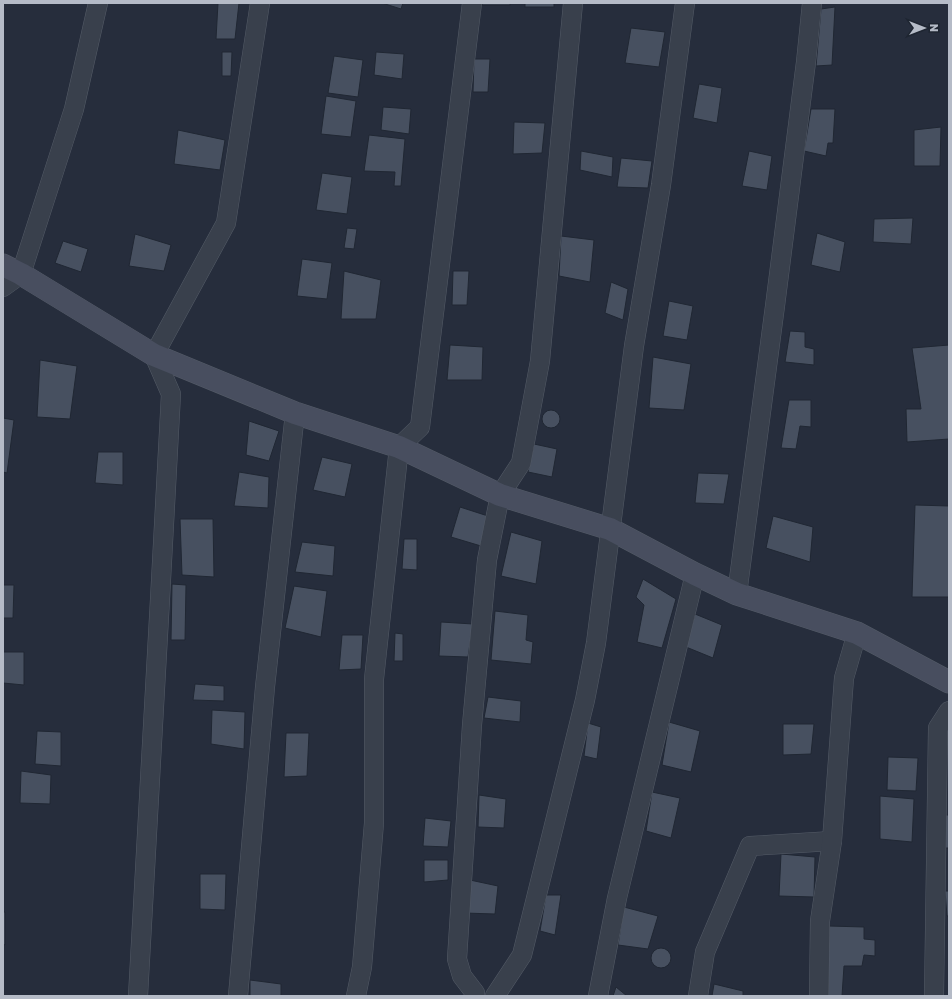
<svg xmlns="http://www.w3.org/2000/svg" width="952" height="999" font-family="'Golos Text',sans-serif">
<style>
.building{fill:#475060;stroke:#202733}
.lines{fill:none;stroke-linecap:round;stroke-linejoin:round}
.street-casing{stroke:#545b67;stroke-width:20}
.secondary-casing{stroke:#545b67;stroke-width:23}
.street{stroke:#39404c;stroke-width:19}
.secondary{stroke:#484e5f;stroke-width:22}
</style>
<rect width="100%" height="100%" fill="#262d3c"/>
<g class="building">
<path d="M218,3H239L235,39H216Z"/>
<path d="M382,3H403L401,9Z"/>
<rect x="482" y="3" width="28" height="2"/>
<rect x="525" y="3" width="29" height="4"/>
<path d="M835,7L832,65L816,66L821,9Z"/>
<path d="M631,28L665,32L659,67L625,63Z"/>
<path d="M222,52H232L231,76H222Z"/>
<path d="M376,52L404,54L402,79L374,75Z"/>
<path d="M334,56L363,60L358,97L328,93Z"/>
<path d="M474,59H490L488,92H473Z"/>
<path d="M699,84L722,88L717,123L693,118Z"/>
<path d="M326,96L356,101L351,137L321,134Z"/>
<path d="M383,107L411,109L409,134L381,130Z"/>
<path d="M811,109H835L833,143H828L826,156L804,151Z"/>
<path d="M514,122L545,123L542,153L513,154Z"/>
<path d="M941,127L940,166H914V130Z"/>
<path d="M178,130L225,140L220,170L174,164Z"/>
<path d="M369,135L405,139L401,186H394L395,172L364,171Z"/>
<path d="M581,151L613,157L612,177L580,170Z"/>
<path d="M749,151L772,156L767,190L742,186Z"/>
<path d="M621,158L652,161L648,188L617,187Z"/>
<path d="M322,173L352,177L347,214L316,210Z"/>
<path d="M913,218L911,244L873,242L874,219Z"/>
<path d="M347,228L357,229L354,249L344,248Z"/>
<path d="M817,233L845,242L840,272L811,265Z"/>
<path d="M135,234L171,245L164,271L129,266Z"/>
<path d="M561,236L594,240L590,282L559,276Z"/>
<path d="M63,241L88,249L81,272L55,263Z"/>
<path d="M302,259L332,263L327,299L297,296Z"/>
<path d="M344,271L381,280L376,319H341Z"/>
<path d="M453,271H469L467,305H452Z"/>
<path d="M611,282L628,289L623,320L605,313Z"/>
<path d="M669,301L693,306L687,340L663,336Z"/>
<path d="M790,331L805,332V347L814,349V365L785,362Z"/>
<path d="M450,345L483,347L482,380H447Z"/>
<path d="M949,345V439L907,442L906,409H921L912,348Z"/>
<path d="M653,357L691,364L684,410L649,408Z"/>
<path d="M40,360L77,366L70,419L37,417Z"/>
<path d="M789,400H811V427L800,426L796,449L781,448Z"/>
<circle cx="551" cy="419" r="9"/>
<path d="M3,418L14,420L7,473L3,472Z"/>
<path d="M249,421L279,431L269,461L246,455Z"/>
<path d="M534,444L557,449L552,477L528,472Z"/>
<path d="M98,452H123V485L95,483Z"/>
<path d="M322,457L352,464L345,497L313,490Z"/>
<path d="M239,472L269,477L268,508L234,506Z"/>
<path d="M698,473L729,474L724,504L695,503Z"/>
<path d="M915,505L949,506V597H912Z"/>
<path d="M460,507L488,516L481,546L451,537Z"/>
<path d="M773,516L813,527L810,562L766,548Z"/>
<path d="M180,519H213L214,577L182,575Z"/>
<path d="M511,532L542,541L536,584L501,576Z"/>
<path d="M404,539H417V570L402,569Z"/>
<path d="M302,542L335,546L333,576L295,572Z"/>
<path d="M643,579L676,599L662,648L637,642L644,605L636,597Z"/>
<path d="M172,584L186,585L185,640H171Z"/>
<path d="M3,585H14L13,618H3Z"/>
<path d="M294,586L327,591L321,637L285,628Z"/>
<path d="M495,611L528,615L526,640L533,642L531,664L491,660Z"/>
<path d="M695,614L722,625L713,658L686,647Z"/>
<path d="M441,622L473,624L468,657L439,656Z"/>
<path d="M395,633L403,634V661H394Z"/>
<path d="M342,635H363L361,669L339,670Z"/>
<path d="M3,652H24V685L3,683Z"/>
<path d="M195,684L224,686V701L193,700Z"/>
<path d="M488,697L521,701L520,722L484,718Z"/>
<path d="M212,710L245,712L244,749L211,744Z"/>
<path d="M669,722L700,731L691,772L662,765Z"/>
<path d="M588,723L601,727L597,759L584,756Z"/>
<path d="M783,724H814L811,754L783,755Z"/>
<path d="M37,731L61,732V766L35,764Z"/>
<path d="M286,733H309L307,776L284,777Z"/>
<path d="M888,757L918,758L916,791L887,790Z"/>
<path d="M21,771L51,775L50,804L20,803Z"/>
<path d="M652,792L680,798L671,838L646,831Z"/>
<path d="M479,795L506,799L504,828L478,827Z"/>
<path d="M880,796L914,799L912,842L880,839Z"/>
<rect x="944" y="815" width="5" height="33"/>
<path d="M425,818L451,821L448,847L423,846Z"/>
<path d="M781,854L815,857L814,897L779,896Z"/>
<path d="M424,860H448V880L424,882Z"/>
<path d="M200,874H226L225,910L200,909Z"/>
<path d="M470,880L498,886L495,914L464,913Z"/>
<path d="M945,891H949V916H947Z"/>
<path d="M546,895H561L555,935L540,931Z"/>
<path d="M624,907L658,916L648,949L618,945Z"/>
<path d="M3,912H5V945L3,944Z"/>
<path d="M829,926L864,927V939L875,940V956L864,955L862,966H844L842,996H827Z"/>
<circle cx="661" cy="958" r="10"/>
<path d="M250,980L281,984V996H250Z"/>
<path d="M714,984L743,991V996H712Z"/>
<path d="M616,987L627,996H613Z"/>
</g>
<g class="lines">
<g class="street-casing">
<g id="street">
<path d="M3,287L21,274L74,109L98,3"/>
<path d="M737,594L775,306L806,62L812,3"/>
<path d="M475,993L462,976L457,959L472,725L487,560L500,495L521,463L540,361L573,3"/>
<path d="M138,996L160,599L171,394L154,355L226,223L260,3"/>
<path d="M238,996L265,687L295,413"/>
<path d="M356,996L362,967L374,823V679L399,447L420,427L472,3"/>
<path d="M495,996L522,955L585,700L596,643L634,346L661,185L685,3"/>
<path d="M598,996L617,898L695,574"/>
<path d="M698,996L705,952L750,846L832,841"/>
<path d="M819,996L820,921L832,841L844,678L857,633"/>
<path d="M934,996L938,728L949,711"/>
</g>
</g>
<g class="secondary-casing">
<path id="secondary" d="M3,265L21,274L154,355L295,413L399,447L500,495L610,529L695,574L737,594L857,633L949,682"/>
</g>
<use href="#street" class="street"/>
<use href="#secondary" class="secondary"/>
</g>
<rect width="952" height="999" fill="none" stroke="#b5bbc7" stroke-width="8"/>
<g transform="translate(924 28) rotate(90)" stroke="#1e2531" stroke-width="3" paint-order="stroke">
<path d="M0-3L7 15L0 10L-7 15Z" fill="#b5bbc7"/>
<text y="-6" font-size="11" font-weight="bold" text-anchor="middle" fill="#b5bbc7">N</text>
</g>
</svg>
